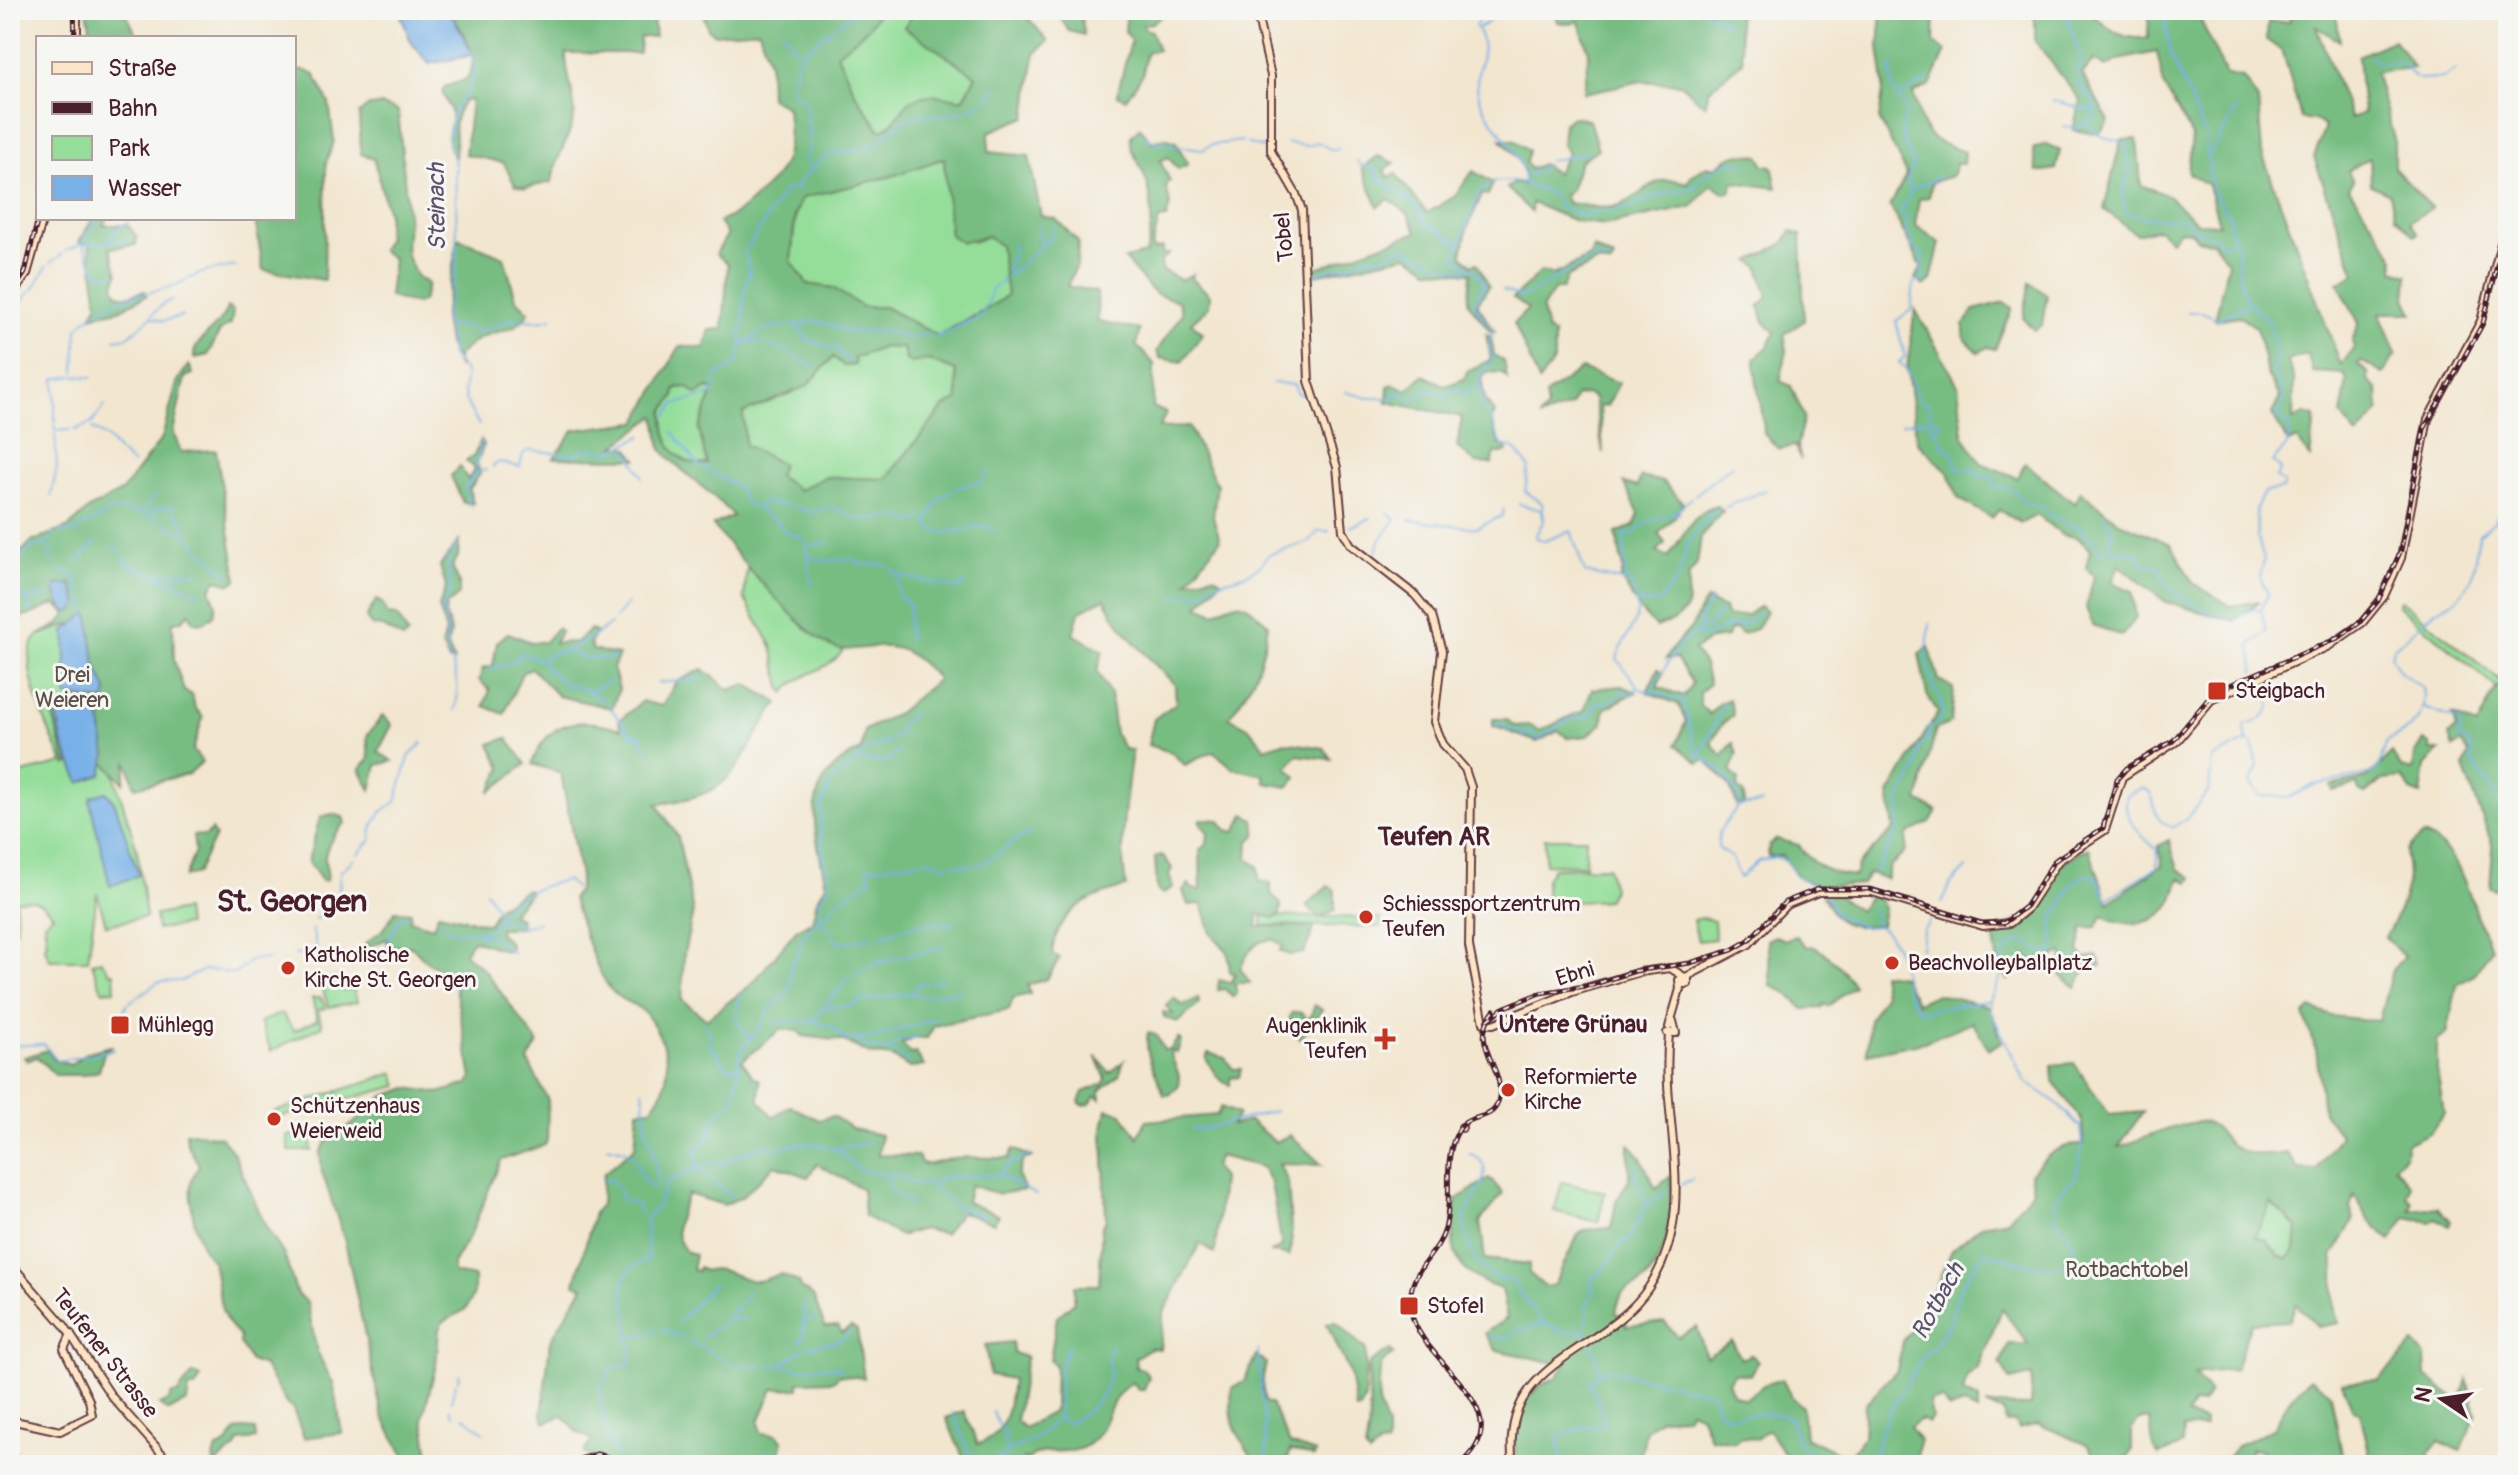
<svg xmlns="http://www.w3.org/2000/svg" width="2518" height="1475" font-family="Pangolin,sans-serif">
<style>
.green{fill:#94de9a;stroke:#6f7e62;stroke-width:2}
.forest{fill:#77bd82;stroke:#606e56;stroke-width:2;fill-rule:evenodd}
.water{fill:#77b1e7;stroke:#606889;stroke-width:2}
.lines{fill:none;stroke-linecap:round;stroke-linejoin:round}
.stream{stroke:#77b1e7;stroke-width:2}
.secondary-casing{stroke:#633d44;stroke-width:10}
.secondary{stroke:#fce5c4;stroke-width:6}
.rail-casing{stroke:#4a1f2b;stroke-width:5}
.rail{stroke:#f6f6f2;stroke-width:2;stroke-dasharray:6;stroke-linecap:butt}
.poi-dot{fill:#c8321e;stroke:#f6f6f2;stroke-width:3}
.labels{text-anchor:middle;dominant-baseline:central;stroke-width:6;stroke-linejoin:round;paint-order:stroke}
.street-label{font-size:22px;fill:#4a1f2b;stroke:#f6f6f2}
.park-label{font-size:22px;fill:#5c4f47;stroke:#f6f6f2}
.poi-label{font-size:22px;fill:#4a1f2b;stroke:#f6f6f2;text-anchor:start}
.water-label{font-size:24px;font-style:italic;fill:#5a526d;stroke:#f6f6f2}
.neighbourhood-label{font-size:24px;font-weight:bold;fill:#4a1f2b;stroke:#f6f6f2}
.quarter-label{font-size:26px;font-weight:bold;fill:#4a1f2b;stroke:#f6f6f2}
.district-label{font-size:30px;font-weight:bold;fill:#4a1f2b;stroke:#f6f6f2}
</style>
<rect width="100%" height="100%" fill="#f6f6f2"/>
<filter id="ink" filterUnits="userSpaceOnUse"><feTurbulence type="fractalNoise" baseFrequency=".0125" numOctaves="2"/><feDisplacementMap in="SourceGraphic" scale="16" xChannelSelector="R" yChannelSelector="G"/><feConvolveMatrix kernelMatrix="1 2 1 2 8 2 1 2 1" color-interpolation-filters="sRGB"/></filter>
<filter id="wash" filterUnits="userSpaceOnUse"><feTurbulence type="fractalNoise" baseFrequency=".006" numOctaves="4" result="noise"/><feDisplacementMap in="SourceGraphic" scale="32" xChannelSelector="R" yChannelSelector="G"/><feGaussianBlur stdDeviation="1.8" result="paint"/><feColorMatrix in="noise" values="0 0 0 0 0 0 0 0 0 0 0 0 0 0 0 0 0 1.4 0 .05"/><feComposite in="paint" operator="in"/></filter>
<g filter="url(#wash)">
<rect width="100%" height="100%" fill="#f2e6cf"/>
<g class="green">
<path d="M880,10H917L905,27L976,75L963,100C894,85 914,124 880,130L856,95L837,54L868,28Z"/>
<path d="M944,158L950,235L973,242L988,236L1001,246L1007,295C986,313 961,321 938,336L884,307H862L833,288L807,284L791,261L796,213L802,198L892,176Z"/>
<path d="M884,347L903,348L906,360H927L956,371L958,399L943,408L886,479L825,477L799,490L778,476L781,464L745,445L742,413L807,386L833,357L854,358Z"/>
<path d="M687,387L714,389L699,429L708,464C674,467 663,441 664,411L674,397L676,388Z"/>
<path d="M747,568C775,594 806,639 843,650C829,672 799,672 785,693L781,687L772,646L744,598Z"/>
<path d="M2401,600L2503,683L2498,689L2398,605Z"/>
<path d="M90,615L105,744L137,850L146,917L106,925L97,893L88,960H50L44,946L47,943L44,922L53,915C43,903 32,896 16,901L17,929L10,931V776L63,763C52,735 12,659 38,636C51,626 75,621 90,615Z"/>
<path d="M1545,838H1586L1585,865L1545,864Z"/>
<path d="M1608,867L1613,889L1607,900L1558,903L1546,894V879L1553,868Z"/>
<path d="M185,910L187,925L157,930L155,915Z"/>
<path d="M1262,916L1381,918V927L1262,925Z"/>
<path d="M1702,918L1714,921L1715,939L1698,941L1693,920Z"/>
<path d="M101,960L110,973H114L115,990L102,991L92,963Z"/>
<path d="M339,977L343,991L354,989L357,1002L329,1007L319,981Z"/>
<path d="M312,998H321L326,1008L318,1010L322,1026L271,1051L260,1022L282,1013L294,1031L317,1020Z"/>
<path d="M394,1073L398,1086L276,1118L274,1112Z"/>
<path d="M310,1133L312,1151H289L287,1136Z"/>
<path d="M1562,1182L1605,1192L1598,1222L1554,1211Z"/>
<path d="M2271,1203L2297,1227L2295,1250L2287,1259L2279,1256L2266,1240L2255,1237Z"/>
</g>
<g class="forest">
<path d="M117,10L128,17L138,38H82L90,26L87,11Z"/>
<path d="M449,10H652L655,37H640L639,53H566C565,73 577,101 574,116C570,140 555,156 552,182L525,188L515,185L504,163L465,154L471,100L464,101C447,126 458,135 455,157C440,142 454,128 451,111C449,105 444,98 442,92L444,87L465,80C485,59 461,30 449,10Z"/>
<path d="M702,10H880L868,28L837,54L856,95L880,130C896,127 899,108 912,100C927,91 947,97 963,100L976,76L904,27L917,10H1030L1028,18L1048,41L1035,54L1026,117L989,132V152L1029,156L1041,216L1056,219L1078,242L1077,265L1067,286L1097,292L1098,322L1140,330L1136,345L1154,364L1153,407L1166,413L1159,428L1189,427L1217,485L1213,516L1220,540L1188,581L1213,575L1221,580L1199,606L1215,613C1243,595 1245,604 1268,624C1262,666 1254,683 1229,717L1248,727L1265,748L1283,742L1324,748L1331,759L1297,755L1287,767L1297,777L1288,787L1265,783L1264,775L1233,768L1213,751L1185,765L1171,752L1148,745L1154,719L1176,703L1175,685C1151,659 1118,631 1105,598L1079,612L1073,634L1103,651L1097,671L1110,694L1115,734L1124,749L1132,750C1126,801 1118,834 1126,887C1087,897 1057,911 1052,954L1060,958L1047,979L1028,985L1030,994L1013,998L1009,1010L934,1026L927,1038H914L902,1044L911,1054L916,1053L924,1066L910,1068L892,1057L870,1054L844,1041L803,1036L798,1031L781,1029L742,1061L753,1076L760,1080L759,1100L773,1117L790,1106L819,1120L833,1116L853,1129L881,1135L878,1155L918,1156L921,1163C934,1166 939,1161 951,1159C969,1155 991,1159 1009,1158L1013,1149L1032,1157L1023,1160L1018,1176L1025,1190L998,1194L970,1185L966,1202L999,1215L994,1223L961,1212L944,1234L923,1229L900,1236L864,1216L862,1189L817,1164L808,1177L775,1165L742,1197L724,1205L688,1194C678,1218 669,1231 687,1253L695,1255L692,1270L697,1271L699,1267L704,1271C721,1264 740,1280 756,1281C764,1281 772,1276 781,1274L800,1283L799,1287L813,1296L825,1327L838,1326L842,1333L851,1327L857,1330L864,1378L840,1375L833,1381L799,1382V1388L773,1389L759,1421L761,1433L776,1434L783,1441L780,1452L785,1465H605L584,1453L592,1439L578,1433L562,1415L545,1423L542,1415L550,1341L583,1287L575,1284L594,1213L601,1204L603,1174L635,1147L638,1110L651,1109C676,1081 669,1044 646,1014C637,1003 619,1001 611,990C592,964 583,927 572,898L578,890L580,877L561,773L532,764C547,719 580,716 621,729L619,721L642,701L662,706L676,682L703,669L730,690L746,684L778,703C732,765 743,794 657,804L678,837L693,912L684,953L682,1000L706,1019L752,984L797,929L812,922L817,900L826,885C815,828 796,781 861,750L865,730L898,713L938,679C910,652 904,643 864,648C853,649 844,651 833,647C806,638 733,551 713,525L733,516C718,496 666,461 661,447C658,437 659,426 655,416L615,446L627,447L637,459L554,458L574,430L637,422L680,346L704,348L710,330L723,329L728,264L716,254L727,235L719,222C742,212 743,208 760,193C791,166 790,147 787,107L770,98L769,63L759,30L715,34L708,29ZM944,158L950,235L961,242L988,236L1000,246L1007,295C986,313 961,321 938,336L884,307H862L833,288L807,284L791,261L795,213L802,198L892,176ZM884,347L903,348L906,360L911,363L928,360L956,371L958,399L943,408L886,479L825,477L799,490L778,476L782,464L745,445L743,413L807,386L833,357L844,366L855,365L854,358ZM687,387L697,395L707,388L714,389L699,429L707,464C674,466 663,441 664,411L674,397L676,388Z"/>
<path d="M1055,10H1081L1084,35L1069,31Z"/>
<path d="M1127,10H1170L1152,23L1143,24L1144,29L1151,31L1158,50L1146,53L1143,74L1126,99L1117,95L1131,41L1125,31Z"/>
<path d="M1546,10H1745L1738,18L1743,61L1709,90L1705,106L1680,84L1642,81L1584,93L1589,52L1578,20L1572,24L1558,22L1555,12Z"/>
<path d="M1882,10H1935L1934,43L1946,51L1930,86L1913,93C1925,135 1922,137 1964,152L1963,164H1956L1952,176L1932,182L1929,197L1919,199L1915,225L1940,243L1931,280L1924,286L1915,278L1922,268L1890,206L1907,174L1879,119L1884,84L1879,47Z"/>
<path d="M2029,10H2088C2108,29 2120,40 2148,38L2149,10H2196L2226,75L2243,78L2258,100L2262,153L2341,365L2354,348L2352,341L2359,323L2338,283L2355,274L2314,157L2325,127L2315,120L2301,118L2283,52L2267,40L2268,22L2290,21L2288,10H2352L2353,14L2336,15L2340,41L2316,27L2351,119L2363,113L2358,56L2394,40L2414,68L2375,72L2394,139V168L2432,208L2409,222L2418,234L2415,236L2395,217L2390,194L2371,185L2370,158L2348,171L2353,181L2349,188L2394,256V270L2408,275L2406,298L2413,313H2380L2396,354L2383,374L2361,361L2358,364L2368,373V381L2378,390L2379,412L2357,436L2341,415L2347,381L2344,374L2313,372L2307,354L2287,361L2294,377L2293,420L2304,414L2315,417L2310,458L2297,439L2288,443L2272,414L2280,397L2268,377L2257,328L2240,316L2215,320L2228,262L2213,242L2197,239L2191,231L2179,230L2171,240L2158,229L2136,234L2104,209L2121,140L2137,139L2141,185L2167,195L2198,223L2219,224L2208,185L2188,173L2192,136L2164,86L2157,52L2118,60L2106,67L2094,60L2082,74L2109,121L2099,134L2073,130L2080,100L2035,41V20Z"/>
<path d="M303,70L315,75L329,103L334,141L326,163L324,280L263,270L255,218H294V71Z"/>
<path d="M382,105L398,111L408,218L406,254L417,277L428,284L423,300L417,304L389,297L393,259L381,251L386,240L388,214L374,159L361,154L359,114L369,106Z"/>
<path d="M1573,117L1589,120L1598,149L1580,161L1570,191L1564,196L1568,203C1584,205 1605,211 1620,205C1649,194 1650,172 1688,183L1691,176L1707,166L1716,168C1730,154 1740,152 1759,156L1764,165L1772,166L1777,188L1734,182L1730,192L1725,193L1712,184L1691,207L1605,225L1575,221L1532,203L1531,212L1507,188L1515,183L1523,185C1529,167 1512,152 1501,139L1516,141L1528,150L1526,163L1530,169L1542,164L1556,173L1568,153L1562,145L1564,122Z"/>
<path d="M1140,127L1152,142L1165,138L1176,142L1188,164L1178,169L1168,157L1160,161L1170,181L1166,185L1170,205L1166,218L1159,219L1152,247L1153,250L1163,248L1162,254H1169L1161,260L1162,270L1181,280L1193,274L1191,278L1210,295L1209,306L1191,323L1203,333L1182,362L1160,358L1157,351L1182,313L1178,301L1155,294L1124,259L1146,254C1153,227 1155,198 1143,172C1138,159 1129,150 1131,136Z"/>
<path d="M2046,144L2060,150L2056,169L2037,172L2033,149Z"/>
<path d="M1378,156L1395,163L1385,169L1388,177L1396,174L1427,213L1455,196L1473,171L1493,183L1488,195L1482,194L1467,229L1462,255L1472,265L1477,263L1489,286L1477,304L1495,331H1490L1468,302L1471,273L1429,269L1408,255L1315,275L1314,269L1417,232L1408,214L1389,199L1378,207L1362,168Z"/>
<path d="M93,218H107L103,225H128L137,237L136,245L110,248L118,273L114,286L118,294L127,296L145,291L147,295L119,310L91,316L98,303L89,244L79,242Z"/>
<path d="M1791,231L1801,235L1804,321L1784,334L1787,351L1780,381L1791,386L1804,417L1797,445L1801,460L1795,446L1779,449L1764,434C1764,407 1754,385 1755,358L1768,347L1775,332L1764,322L1759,306L1768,297L1759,267L1750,261L1783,244Z"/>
<path d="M458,238L504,257L516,299L529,312C516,332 503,329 484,336C474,340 466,349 457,356L459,368L448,344L444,317Z"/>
<path d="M1593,248L1614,259L1611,265L1598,262L1567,277L1562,289H1555L1542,309L1547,331L1554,335V360L1539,382L1514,323L1528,309L1513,298L1541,272L1553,275L1590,257Z"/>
<path d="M2030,283L2047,295L2042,325L2034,330L2023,318Z"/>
<path d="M2004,302L2012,308L1995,349L1987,347L1979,353L1964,338V325L1974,310Z"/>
<path d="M227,307L233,311L231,324L220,331L208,355L194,358C191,340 223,327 227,307Z"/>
<path d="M1915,309L1958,385L1963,436L1981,463L2018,478L2025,463L2075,504L2080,491L2119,522L2171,544L2193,583L2231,606L2260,601L2234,621L2166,602L2119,565L2112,582L2132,591L2136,617L2122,636L2093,625L2086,608L2094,576L2086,568L2090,550L2077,537L2062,535L2037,515L2021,523L1999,510L1992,518L1958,498L1949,473L1917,442L1907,368Z"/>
<path d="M1486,334L1491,337L1494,355L1504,361L1507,378L1502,373L1486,372L1481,378L1485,400L1495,413L1491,421L1500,445L1507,448L1506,453H1495L1492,464L1476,463L1457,447L1462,417L1387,402L1388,386L1394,384L1407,390L1423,375L1446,386L1466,378L1467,371L1491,360Z"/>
<path d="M189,365L193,374L185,377L173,432L181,452L216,450L237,580L231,584L216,580L210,590L216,604L214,615L204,623L194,622L189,613L181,621L173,622L174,660L184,691L192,695L195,708L203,717L193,750L202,762L189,774L135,787L127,761L124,783L105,763L101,714L59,727L70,764L66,765L52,712L74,703L78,697L105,701L107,690L95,663L89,616L85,614L75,623L39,635L59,624L67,614L55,604L28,616L23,615L18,634L10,636V564L31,542L69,527L89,509L121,492L162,438L178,380Z"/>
<path d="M1581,369L1619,383L1607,406H1600L1603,453L1594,398L1586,394L1576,396L1571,406L1539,418L1547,409L1545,395Z"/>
<path d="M481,440L484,444L477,463L480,473L469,490L473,503H463L451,476L460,466L468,480L475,468L466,461L474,456Z"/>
<path d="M1641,477L1663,482L1683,503L1674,518L1658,534L1665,543L1657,552L1668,557C1682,539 1692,512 1717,506L1723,511L1701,536L1697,564L1689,575L1687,609L1673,621L1656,627L1640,610L1621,579L1623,569L1616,533L1634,526L1639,514L1624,483L1637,487Z"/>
<path d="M459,541L458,557L452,567L459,583V595L446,606L445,613L451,632L447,644L454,661H449L442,646L446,632L439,607L446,587L440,566Z"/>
<path d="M376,600L382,603L388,615L397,616L408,634L403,639L383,627L372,626L366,618Z"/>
<path d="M1706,600L1724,608L1727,617L1747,615L1760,606L1766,612L1756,629L1741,634L1737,629L1729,631L1727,637L1711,639L1694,650L1704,665L1709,684L1700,693V705L1709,714L1720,703L1729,699L1733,715L1722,724L1711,743L1722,756L1733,743L1737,754L1730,771L1739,780L1737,788L1743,793L1745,803L1738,807L1729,785L1705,759L1699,763L1676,745L1686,721L1678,704L1647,692L1658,669L1663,673L1657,687L1684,696L1692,683L1676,658L1666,659C1673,645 1680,640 1690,629C1696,621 1699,609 1706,600Z"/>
<path d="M557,628L561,631L554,643L576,642L591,629L596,632L590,643L593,650L619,655L613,668L619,689L612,708L558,696L531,668L522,673L504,714L484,706L490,690L479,680L483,668L493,666L497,642L508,633L531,642H545Z"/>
<path d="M1929,647L1939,680L1954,688L1951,723L1936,729L1918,801L1937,811L1930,822L1907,835L1906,851L1890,866L1887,879L1869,873L1862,884L1820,887L1798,877L1782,856H1768L1769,845L1777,839L1799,845C1810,866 1832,874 1855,876L1858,865L1894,829L1889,794L1938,712L1927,695L1919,654Z"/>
<path d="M2508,680V951L2501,947L2504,892L2490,887L2493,847L2464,767L2469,754L2461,743L2453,748L2449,735L2456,728L2452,715L2477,726L2496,688Z"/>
<path d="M1622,686L1636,692L1604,709L1603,723L1587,736L1568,738L1558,731L1537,742L1493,726V719H1506L1514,726L1529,725L1539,731C1552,727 1574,712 1583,712L1592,689Z"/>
<path d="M383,715L392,725L378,752L393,761L377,765L371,790L360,769L369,759L367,736Z"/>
<path d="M507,738L526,764L490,792L502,768L490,744Z"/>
<path d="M2424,740L2430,744L2431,751H2440L2425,766L2421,795L2411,791L2402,778L2382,780L2365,794L2359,791L2357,784L2333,791L2331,786L2367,778L2392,753L2401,768L2413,771L2415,755Z"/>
<path d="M332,814L343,817L345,823C336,831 325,847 325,859C325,868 329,871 327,880L322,881L308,861L320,817Z"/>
<path d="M1245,814L1254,819L1256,836L1249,841L1248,859L1258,866L1259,881L1271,883V894L1281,904L1280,914L1275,918L1258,914L1257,927L1315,926L1304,953L1290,955L1280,951L1283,946L1274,940C1251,939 1249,954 1240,968L1250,983H1235L1237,993L1233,997L1225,989L1218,990L1219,980L1231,983L1235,974L1230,972L1228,952L1211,933L1202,904L1188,905L1183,891L1189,884L1192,889L1201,890L1200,850L1207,844L1208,833L1200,822L1201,819L1219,820L1227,830L1235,832Z"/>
<path d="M211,830L215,836L197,873L185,877L195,851L193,835L206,836Z"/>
<path d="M2424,835C2470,855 2467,910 2492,948L2474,975L2457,985L2447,1034L2437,1041V1071L2444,1113L2431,1132L2406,1144L2405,1156L2394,1166L2410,1185L2407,1197L2413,1202L2410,1210L2438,1207L2451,1221L2449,1226L2436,1218L2430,1222L2406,1217L2391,1241L2370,1221L2354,1195L2350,1207L2354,1219L2333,1256C2337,1279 2329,1301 2339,1323L2318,1327L2296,1304L2289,1321L2251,1323L2235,1369L2194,1374L2210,1393L2202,1403L2192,1404L2187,1416L2205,1421V1427L2183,1429L2182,1445L2159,1455L2153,1448L2150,1420L2140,1419L2132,1429V1450L2123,1465H2101L2088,1445L2038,1424L2018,1429L2015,1422L2006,1423L2003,1412L1986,1405L2030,1406L2032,1375L2010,1380L2000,1363L2009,1344H2028L2002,1309L1977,1369L1967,1376L1963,1393L1979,1399L1977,1412L1964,1404L1950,1409L1942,1399L1929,1401L1932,1418L1928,1423L1921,1419L1910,1427L1919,1440L1917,1459H1900L1893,1465H1792L1768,1430L1756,1439L1740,1437L1735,1442L1710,1438L1700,1414L1689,1410L1686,1417L1660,1418L1646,1430L1641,1456L1624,1459L1625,1465H1517C1511,1429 1518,1389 1557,1378L1565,1365L1496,1350L1485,1333L1507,1318L1501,1289C1452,1274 1447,1248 1456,1200L1489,1178L1503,1193L1480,1221L1485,1259L1529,1264V1273L1545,1287L1554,1285L1578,1235L1585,1230L1611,1228L1616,1202L1629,1179V1144C1644,1156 1646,1172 1656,1188L1671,1176C1673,1210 1670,1251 1647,1278C1632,1295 1622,1279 1616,1313L1625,1318L1627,1326L1665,1322L1678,1337L1697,1327L1706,1357L1732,1341L1741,1359L1751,1355L1758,1361L1751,1375L1733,1373L1728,1382L1733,1394L1745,1399L1764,1385L1782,1379L1791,1397L1802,1407L1805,1437L1840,1454L1851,1453L1863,1437L1865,1404L1897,1370L1903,1341L1919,1322L1952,1250L1982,1225L2008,1220L2033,1190L2030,1174C2047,1155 2057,1144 2083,1145L2082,1121L2053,1081L2052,1065L2074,1063L2109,1115L2143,1112L2118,1147C2138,1141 2179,1123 2197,1122C2218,1121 2219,1136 2231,1145C2247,1157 2269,1156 2287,1153L2298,1169L2317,1170L2340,1135L2323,1112L2316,1048L2304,1015L2311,1008L2331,1016L2379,1021L2392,970L2404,957L2385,937C2396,920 2403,904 2407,884C2412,856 2394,856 2424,835ZM2271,1203L2297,1227L2295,1250L2287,1259L2279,1256L2266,1240L2255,1237Z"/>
<path d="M2169,840L2178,869L2192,878L2189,882L2180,878C2177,886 2175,896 2171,903C2157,927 2123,928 2102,915L2097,927L2083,928L2079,952L2086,958L2097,956L2102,966L2086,969L2076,987L2061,976L2063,953L2035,963L2026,956L2008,980L1997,959L1993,931L2036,914C2051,877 2049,866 2089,848L2108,903L2162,865L2158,846Z"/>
<path d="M1162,855L1172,868L1169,875L1173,887L1163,894L1157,890L1155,857Z"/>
<path d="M1328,886L1335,890V910L1319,918L1306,906Z"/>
<path d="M527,889L530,892L511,914L521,919L520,928H500L499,932L510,944V949L506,951L473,940L464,953L485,971L538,1043L528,1061L548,1100L547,1140L545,1145L501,1160L471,1233L453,1264V1273L474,1277V1294L466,1309L442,1323L439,1329L436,1365L423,1417L429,1455L422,1465H409L382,1415L345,1241L322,1172L320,1153L328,1139L354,1123L384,1096L408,1088L439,1093L468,1084L472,1078L453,977L427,962L412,946L391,947L374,963L367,962L376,959L388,946L387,939L365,948V944L384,929L395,911L411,912L410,920L433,927L438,913L489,924L497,908Z"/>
<path d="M1836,894L1859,911L1869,896L1880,899L1884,909L1881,925C1848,927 1839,929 1823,896Z"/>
<path d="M1775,936L1785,940L1796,936L1807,947L1812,946C1829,954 1844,970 1854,986L1828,1006L1823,1004L1822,1008L1803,1009L1787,993L1771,985L1767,940Z"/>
<path d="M1881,973L1902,976L1917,1003L1937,994L1989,1006L2002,1042L1989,1049L1972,1022L1924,1042L1867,1054L1869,1019L1884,995Z"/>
<path d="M1174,998L1183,1006L1198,998L1199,1004L1178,1022L1164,1018L1163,1012L1173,1014L1166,1006Z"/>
<path d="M1315,1005L1322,1010L1300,1039L1288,1027L1291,1013L1300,1012L1309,1020Z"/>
<path d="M1148,1033L1156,1035L1164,1050H1170L1178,1038L1181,1041L1177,1053L1173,1051L1171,1055L1179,1076L1178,1087L1169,1095H1164C1158,1074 1143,1057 1148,1033Z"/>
<path d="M109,1046L113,1047L105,1049L99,1071L83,1075H55L37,1057L27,1061L24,1057L48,1050L54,1060L70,1065L86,1053Z"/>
<path d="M1208,1053L1225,1058L1233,1069H1241L1239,1077L1230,1078V1085C1216,1080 1213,1069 1206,1059Z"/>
<path d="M1096,1056L1110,1073L1124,1061L1119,1075L1100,1091L1101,1099L1095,1096L1090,1104L1082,1105L1079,1102L1083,1092L1103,1084L1106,1079Z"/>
<path d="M1221,1107L1238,1114L1232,1125L1250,1121L1275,1142L1290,1135L1322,1165L1279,1164L1288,1182L1292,1246L1289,1256L1271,1252L1282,1247L1271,1183L1262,1167L1219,1156L1214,1167L1222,1178L1215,1254L1200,1243L1163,1314L1160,1349L1150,1348L1135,1358L1136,1368L1143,1369L1149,1377L1144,1390H1138L1133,1382C1108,1396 1110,1421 1095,1438C1072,1463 1053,1441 1027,1460L1024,1458L1022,1465H959L964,1459L946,1418L964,1411L978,1444C1007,1435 1009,1406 1012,1379L990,1375L985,1345L1012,1342L1013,1353L1026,1357L1016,1421L1024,1428L1054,1411L1055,1366L1050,1360L1057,1317L1074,1302L1075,1285H1099L1102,1226L1106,1220L1103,1128L1107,1109L1121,1113L1138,1137L1146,1121L1217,1115Z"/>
<path d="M186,1132L221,1137L233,1152L266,1227L284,1255L297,1294L307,1302L317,1352L333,1383L342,1433L304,1438L292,1407L287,1405L264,1366L250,1361L239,1342L240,1337L229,1325L222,1310L213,1261C196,1248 189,1202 191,1182C192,1174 197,1172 199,1165L187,1144Z"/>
<path d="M1335,1321L1366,1350L1365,1398L1360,1410H1356L1350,1374L1327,1324Z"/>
<path d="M2414,1344L2425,1356L2426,1377L2460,1402L2467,1379L2476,1415L2461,1451L2439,1441L2429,1454L2433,1463L2429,1465L2421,1460L2387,1456L2392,1465H2372L2360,1412L2353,1410L2342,1382L2378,1380Z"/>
<path d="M1390,1350L1394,1354L1383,1362L1380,1370L1378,1404L1387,1427V1445L1379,1446L1369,1455L1365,1449C1370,1427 1370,1394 1368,1369L1370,1363Z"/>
<path d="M1256,1355L1266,1363L1262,1382L1265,1402L1271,1404L1290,1444L1316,1453L1314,1457L1290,1450L1287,1465H1257C1238,1433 1228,1427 1232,1388L1244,1382Z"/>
<path d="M193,1374L201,1377L195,1388H189L187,1402L168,1411L159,1405L169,1401L172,1394H177Z"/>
<path d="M2310,1378L2331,1394L2344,1465H2266L2262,1451L2251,1449L2246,1465H2222L2238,1445L2274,1428L2288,1401Z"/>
<path d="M242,1429L255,1430L256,1439L239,1441L236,1448L215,1464L213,1460L217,1449L225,1446L236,1431Z"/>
</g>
<g class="water">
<path d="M399,10H449L472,52L468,56L429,64L411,42Z"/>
<path d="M72,584L78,604L72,612L65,611C58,603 55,595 56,585Z"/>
<path d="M86,614L89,616L95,663L107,690L105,701L67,696L65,631Z"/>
<path d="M78,702L99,709L106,755L102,774L80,783L63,745L56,712Z"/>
<path d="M106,792L114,801L139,875L110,886L90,802L91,797Z"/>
</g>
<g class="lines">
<g class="stream">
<path d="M1484,10L1475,25C1494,54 1470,70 1479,96C1489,127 1523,148 1524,182L1494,181L1480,192L1455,258L1476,271L1485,284L1474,304L1493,332L1489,347L1493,359L1479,377L1484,411L1489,414L1502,445L1515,449L1529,467L1525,491L1542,503L1544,520L1535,537L1544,541L1571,531L1585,573L1631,583C1647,628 1628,621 1617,659L1640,689L1683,701L1696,753C1717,767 1734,778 1739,805L1719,832L1718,848L1732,858L1740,878L1758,861L1775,857L1786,861L1796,876L1821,890"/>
<path d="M1597,10H1604"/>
<path d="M1703,10L1729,24"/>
<path d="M2065,10L2082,61L2077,69L2080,75L2078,83L2095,104V117L2088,121C2093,139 2110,137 2125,143L2130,169L2122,197L2127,212L2146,218L2183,219L2198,232L2216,237L2221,245L2233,244"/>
<path d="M2163,10L2171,55L2206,136L2211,189L2231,219L2229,225L2235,243L2239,244L2237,261L2242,289L2249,303L2269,322L2276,348L2274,372L2284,400L2277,416L2290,427L2287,446L2272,462L2281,469L2276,478L2284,483L2282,489L2264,492L2256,508L2257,536L2264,559L2260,577L2268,594L2261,610L2266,632L2250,645L2255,672"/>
<path d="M835,26L859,10"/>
<path d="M1479,27L1487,23L1494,12L1504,10"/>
<path d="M782,30L794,47L801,51"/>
<path d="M2371,57L2378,62L2402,63L2416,78"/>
<path d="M1893,64L1890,70L1894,91L1906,108L1902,135L1913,164L1907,181L1910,196L1900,212L1907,218L1906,235L1912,240L1911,246L1923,255L1922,281L1914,282L1911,310L1896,321L1905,357L1899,362L1907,370L1919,402L1928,403L1930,417L1940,422L1939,429L1935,432L1940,436L1942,446L1951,450L1957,468L1974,470L1981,477L1991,475L1993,486L2014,490L2022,502C2045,504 2057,527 2079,526L2102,553L2136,552L2144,564L2159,567C2164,596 2212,616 2238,619L2253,608L2261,610"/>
<path d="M2419,79L2444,78L2456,70"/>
<path d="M1901,95L1927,80"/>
<path d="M987,100L998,86"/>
<path d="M2053,101C2068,103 2083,111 2096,110"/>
<path d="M969,109L983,103"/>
<path d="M2063,126L2079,128L2088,122"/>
<path d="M1143,135C1159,148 1183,144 1203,150L1210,145L1242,141"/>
<path d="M1246,143L1263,148"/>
<path d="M1287,143L1308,146L1318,142L1330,149H1339"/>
<path d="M868,147C886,141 899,117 919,116C935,115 948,116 965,111"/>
<path d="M2210,155L2237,108"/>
<path d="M1357,160L1360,165L1374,168C1384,192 1417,195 1425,223L1446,234L1450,241L1454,238L1460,244"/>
<path d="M1549,161L1585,153"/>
<path d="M810,168L805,154L810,148L807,136L812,131L805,118L809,114L805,102L792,92C795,52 801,55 831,29"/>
<path d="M1523,176L1540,171L1544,164"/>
<path d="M1524,183L1554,195L1558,207L1582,215L1633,207L1657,195L1692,188L1707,174L1728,162L1746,164"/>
<path d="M1910,190L1940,177"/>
<path d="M1039,225L1041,247"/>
<path d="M110,242L128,240"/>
<path d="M81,244L107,242L116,229L131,220"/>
<path d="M83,244L94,268L102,275H114"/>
<path d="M65,251L81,244L97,218"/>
<path d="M58,258L62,254"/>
<path d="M50,263L55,259"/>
<path d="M210,271L236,266"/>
<path d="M1009,272L1007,269L1014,253L1013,244"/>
<path d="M1309,277C1328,266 1351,269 1370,256L1378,259L1404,247C1424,260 1444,267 1466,271L1469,268"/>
<path d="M33,290L47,266"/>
<path d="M1502,290L1522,297L1593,257L1608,261"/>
<path d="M13,301L20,303L30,292"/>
<path d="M2188,312H2202L2219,319L2248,304"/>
<path d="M152,315L164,303L172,300"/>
<path d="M447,325L465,326"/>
<path d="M791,326L818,321L850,332L886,331L907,338L930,333"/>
<path d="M469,327L479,332L511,319L540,321L552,318"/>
<path d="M797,327L807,339L838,350L850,362"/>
<path d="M934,335L937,337L982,315L992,290L1052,237L1054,227"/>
<path d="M115,339L127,337L151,317L163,321L183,316"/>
<path d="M750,341L765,344"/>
<path d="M744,344L766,328L785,326"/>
<path d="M771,346L786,351"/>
<path d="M789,353L814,367"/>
<path d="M459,364L452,356L445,316L455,275L457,241L455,164L448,141L453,113L469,90L476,69L470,52"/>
<path d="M462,367L466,374C460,400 468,404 479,425"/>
<path d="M75,372L77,329C106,296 135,298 173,286C185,282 195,274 208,271"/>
<path d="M76,376L92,377"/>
<path d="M1273,383L1294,385L1298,394L1305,395"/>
<path d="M1346,392L1368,398H1393L1398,392L1411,400L1429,391L1448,396L1450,391L1460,390L1465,395L1467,390L1477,389"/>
<path d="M667,416L675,404L712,395L716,376L736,365L743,345L740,336C749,318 738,294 750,275L745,252L786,189L796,190L799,181L826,156L864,148"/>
<path d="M1902,424L1925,419L1935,430"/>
<path d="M92,429C111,436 116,453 133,464"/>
<path d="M75,430L92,423L105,405"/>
<path d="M55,431V379L73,376"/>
<path d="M56,431L70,430"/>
<path d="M673,432L696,463L739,488L745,502L774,519L788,534L804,538"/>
<path d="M626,448L643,477"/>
<path d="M493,467L498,462L520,467L523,454L529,450L573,455L588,449L612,451L642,436"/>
<path d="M476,473L486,470"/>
<path d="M1695,495L1732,465"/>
<path d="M51,496L57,468L55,434"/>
<path d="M1519,504L1541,510L1544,520"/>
<path d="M471,506L465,489L476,472L481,442"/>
<path d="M167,507L171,506L188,531"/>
<path d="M795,507L813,513L823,508"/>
<path d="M1726,507L1766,490"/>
<path d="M827,508H837C862,527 869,517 896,516C902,515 907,522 913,523L922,518"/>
<path d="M146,510L156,495"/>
<path d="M758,510L761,503L789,505"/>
<path d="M151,512L164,507"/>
<path d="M1674,513L1691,498"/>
<path d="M2105,517L2113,529L2110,538L2114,552"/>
<path d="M926,520L932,529L944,533L985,526L995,530"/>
<path d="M1410,520L1476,528L1502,516L1504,509"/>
<path d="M928,521C937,495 956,484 981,483L988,471"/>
<path d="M163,523L195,541L199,551"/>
<path d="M1350,527L1371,518"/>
<path d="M58,532L77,531L79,526C93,524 97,519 108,512C119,506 149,514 159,520"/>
<path d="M806,542L808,554L820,561L853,559L858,564L887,565"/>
<path d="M52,545L49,557L52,561"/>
<path d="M811,545L830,543"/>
<path d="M113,547L120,552"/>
<path d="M202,552L229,575"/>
<path d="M808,557L812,587"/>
<path d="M124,558L125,562L197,593"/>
<path d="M1373,559L1381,539L1396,519L1388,513"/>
<path d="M77,562L96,542"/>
<path d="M890,568L897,574"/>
<path d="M58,569L75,576L86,610L84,615"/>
<path d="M161,574L199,572"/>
<path d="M898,575L955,588L965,585"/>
<path d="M898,576V595L909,604L908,640"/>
<path d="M1625,578L1624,534L1632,535C1646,521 1662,515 1680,513"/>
<path d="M10,584L16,564L31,547L45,545L53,534"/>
<path d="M10,590L26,598L49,596"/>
<path d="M1174,597L1203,593L1216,583L1247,574L1261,565L1269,554L1310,542L1318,531H1329"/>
<path d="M26,598L31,612"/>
<path d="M1640,605L1642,601L1658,603L1678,579L1688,544L1700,525L1707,522L1710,512L1720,510"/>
<path d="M615,618L627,604"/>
<path d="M1700,627L1701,618L1711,600"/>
<path d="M1698,631L1707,627L1720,612"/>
<path d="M566,651L584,658H615"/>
<path d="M542,660L547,669L568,686H577L604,700"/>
<path d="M490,669L518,660L521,653L542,660C551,651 555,654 566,651C577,647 602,631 611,624"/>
<path d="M657,683L702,679"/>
<path d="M1651,689C1667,671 1671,645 1697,632L1702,638L1730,626H1742L1760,614"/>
<path d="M588,692L612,680"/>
<path d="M608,705L633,736L639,734L647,751"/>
<path d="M2424,708L2460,721L2459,738L2470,745L2471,761L2508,811"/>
<path d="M455,710C461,690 455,665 445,648L448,632L443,610L451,585L447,560L459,542"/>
<path d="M901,724L914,713"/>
<path d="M1496,725L1503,724L1508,730L1521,731L1523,736L1532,733L1535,739H1540C1552,729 1564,724 1576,715L1582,719L1590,717L1596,703L1613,700L1624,691L1629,695L1637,688"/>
<path d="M2247,741L2244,725C2255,724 2271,716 2270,703C2269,696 2262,690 2260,684"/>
<path d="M1699,755L1725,704"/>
<path d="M859,761H888L898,751"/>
<path d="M10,796L15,797L18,794"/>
<path d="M1741,806L1762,803"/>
<path d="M358,854L371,840L372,828L381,812L396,802L409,757L422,743"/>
<path d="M952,864L973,866"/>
<path d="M977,865C1000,859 1008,838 1031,834"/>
<path d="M1876,872L1899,829L1900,799L1916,769L1919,747L1927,741L1929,728L1943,717L1940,695L1935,690L1926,659L1930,623"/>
<path d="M859,888L870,879L868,868L929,860L948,867"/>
<path d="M486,891L499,913"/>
<path d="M1825,894L1837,916L1865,927L1878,926C1910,945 1896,993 1921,1011L1988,1001"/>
<path d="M1942,903L1950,885L1966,868"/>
<path d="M1872,907L1877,924"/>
<path d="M819,917V901L830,885L822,849L821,807L831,782L857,760L862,752L887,742L900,732L899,726"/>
<path d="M315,920L339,894L340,872L354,859"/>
<path d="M438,922L452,931L479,932V935L494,938L513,953"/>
<path d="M496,923L510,920L523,927L539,922"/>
<path d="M816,923L826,924L831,931"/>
<path d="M479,932L492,929C507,897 532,888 566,880L575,888"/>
<path d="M833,935L835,941L844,943L873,937"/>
<path d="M877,937L921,924H956"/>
<path d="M388,940L399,920L409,914"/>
<path d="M1921,949L1923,930L1931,919"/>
<path d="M295,955L317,951L312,929"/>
<path d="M222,972L235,974L251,960L270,959"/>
<path d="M855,973L880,962L943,947"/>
<path d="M931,982L943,981"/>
<path d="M912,992L918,984L927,983"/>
<path d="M925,996L960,991"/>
<path d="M887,997L911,993L921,996"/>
<path d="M130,1002L158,982L181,981L204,970L219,971"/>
<path d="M827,1007L853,1006L856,1002L883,998"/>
<path d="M122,1015L127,1004"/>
<path d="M736,1017L740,995"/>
<path d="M735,1019L750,1038"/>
<path d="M813,1020L850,976"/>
<path d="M703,1023L710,1031L709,1044"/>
<path d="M774,1023L813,1021L832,1027L846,1040L866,1039L937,1019"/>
<path d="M859,1040L864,1047L888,1050L909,1062"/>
<path d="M10,1046L44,1044L56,1060"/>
<path d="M710,1046L728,1068L738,1066"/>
<path d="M889,1049L897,1042L919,1036"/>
<path d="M58,1061L114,1050"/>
<path d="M643,1089L647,1136L652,1142L658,1183"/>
<path d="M1192,1128L1200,1130L1275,1111"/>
<path d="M607,1146L624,1150L633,1157"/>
<path d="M833,1149L871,1143"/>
<path d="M1469,1153C1505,1168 1468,1201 1465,1217C1462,1242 1483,1283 1511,1280L1543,1323L1564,1332H1583L1586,1338"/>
<path d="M635,1160L645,1181L655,1190"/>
<path d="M698,1168L715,1162L726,1163L734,1157L766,1145L773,1149L808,1143L836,1149L861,1171L903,1176L910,1182L926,1184L936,1183L943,1177L999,1175L1011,1163L1029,1156"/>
<path d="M699,1169L732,1197"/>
<path d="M999,1175L1036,1195"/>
<path d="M888,1177L890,1190L910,1205"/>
<path d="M604,1180H611L617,1188"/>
<path d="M1682,1184L1693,1179"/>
<path d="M927,1185L956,1207L984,1217"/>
<path d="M619,1190L623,1200L637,1205L641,1213"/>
<path d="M1648,1203L1666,1192"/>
<path d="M683,1318L713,1284"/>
<path d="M727,1319H744"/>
<path d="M677,1322L680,1320"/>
<path d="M804,1323L815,1316"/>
<path d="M661,1329L684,1338"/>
<path d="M652,1331L656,1330"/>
<path d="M1583,1331L1588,1313L1586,1305L1593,1292L1591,1278L1601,1273L1621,1243L1629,1239L1647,1204L1636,1178L1637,1167"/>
<path d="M1490,1337L1506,1338L1520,1328L1529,1329L1542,1323"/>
<path d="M627,1338L648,1334"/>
<path d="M703,1338L725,1321L749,1292"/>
<path d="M688,1340L731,1364L761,1366"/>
<path d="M799,1342C810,1330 799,1316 805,1302"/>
<path d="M1591,1342L1599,1370"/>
<path d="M806,1347L841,1340L849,1333"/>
<path d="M1258,1350C1259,1378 1263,1404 1265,1429C1267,1443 1265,1452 1268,1465"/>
<path d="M782,1364C802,1376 822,1360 842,1370"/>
<path d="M767,1365H781L803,1349"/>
<path d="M458,1380L459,1374"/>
<path d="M455,1387L456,1384"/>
<path d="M451,1401L454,1389"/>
<path d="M450,1409L453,1415"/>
<path d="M993,1412C994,1420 1003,1430 1007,1437L1003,1441L1008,1450"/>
<path d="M953,1413L967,1448L978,1463"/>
<path d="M464,1417L484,1432"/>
<path d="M1058,1418L1060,1368L1068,1345"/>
<path d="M619,1456L607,1437L598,1386L606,1381L610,1370L632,1361L623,1282L630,1269L648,1259L646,1218L658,1205L666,1183L698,1168L696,1147L706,1141L717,1114L734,1100L741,1050L762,1026L768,1010L785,997L790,984L791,964L798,956L800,942L818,918L825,917L838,900L855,890"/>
<path d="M756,1465L769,1450"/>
<path d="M976,1465L1005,1456L1009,1450L1034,1439L1058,1419L1069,1423L1087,1412L1104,1393L1110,1372L1108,1358L1112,1346"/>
<path d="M1562,1465L1558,1437L1586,1426L1601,1427L1606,1422L1590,1382L1600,1371L1610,1369L1712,1394C1715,1399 1717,1408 1720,1412C1730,1423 1768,1406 1790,1418L1797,1441L1822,1465"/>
<path d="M1857,1465L1876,1449L1887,1416L1923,1356C1945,1343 1954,1312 1960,1290C1963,1278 1977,1263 1985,1252C2018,1261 2045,1275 2077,1260L2070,1237L2055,1217L2057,1197L2076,1176L2082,1146L2080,1127L2058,1104L2025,1081L1990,1010V1000L2001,977L2002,957L2010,946L2021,940L2044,953L2054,951L2052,920L2072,885L2082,876L2097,877L2107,899L2157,867V850C2141,835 2121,819 2127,795L2142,788L2150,792C2158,808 2150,819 2172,827L2186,819L2209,791L2212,759L2247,741L2253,745L2258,767L2250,783L2260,796L2290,797L2314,785L2372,774L2379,766L2387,741C2411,730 2428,717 2423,688L2400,672L2391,656L2394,648L2435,611L2457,599L2472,579L2479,534L2494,522L2508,495"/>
</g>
</g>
</g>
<g filter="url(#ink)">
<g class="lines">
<g class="secondary-casing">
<g id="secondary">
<path d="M77,10V38"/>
<path d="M1256,10L1271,76V151L1296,194L1302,210L1309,381L1337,467L1343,531L1351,545L1415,595L1432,616L1442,651L1434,722L1443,744L1465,769L1471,787L1469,946L1484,1023L1493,1024L1572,992L1640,972L1670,968L1683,976"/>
<path d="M10,298L27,274L43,218"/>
<path d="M1686,977L1749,944L1786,905L1818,892H1872L1983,926L2010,923L2026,910L2058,861L2105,830L2122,777L2177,741L2211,700L2329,646L2362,623L2384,596L2401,558L2428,419L2481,321L2508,216"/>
<path d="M1669,1027L1680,989L1679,980L1688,977V984H1680"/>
<path d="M1667,1033H1676L1673,1021"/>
<path d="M1462,1128V1127"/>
<path d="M10,1263L64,1325L112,1397L172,1465"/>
<path d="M10,1420L60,1431L92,1415L89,1400L64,1349L71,1334"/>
<path d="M573,1465L599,1457L627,1465"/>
<path d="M1513,1465C1498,1359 1603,1356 1649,1287C1701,1209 1659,1119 1669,1035"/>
</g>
</g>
<use href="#secondary" class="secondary"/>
<g class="rail-casing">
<g id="rail">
<path d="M74,10L75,38"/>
<path d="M10,295L25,273L38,218"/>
<path d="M1488,1020L1503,1008L1540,993L1592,985L1635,971L1690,963L1732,950L1749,940L1785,902L1818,889H1869L1980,923H2004L2026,906L2054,861L2103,828L2117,779L2127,768L2173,741L2208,699L2230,685L2340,637L2359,623L2378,601L2401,550L2424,429L2483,323L2497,265L2508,246"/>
<path d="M10,1450L24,1465"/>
<path d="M559,1465L597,1454L634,1465"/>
<path d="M1460,1465C1526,1409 1419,1363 1411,1311C1405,1270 1437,1258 1445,1229C1454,1197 1440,1158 1460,1128C1469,1113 1492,1122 1498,1102C1508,1066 1466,1047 1494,1010"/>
</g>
</g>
<use href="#rail" class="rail"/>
</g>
</g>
<g class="poi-dot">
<rect x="2207" y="681" width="20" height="20" rx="4"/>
<circle cx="1366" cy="917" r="8"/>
<circle cx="1892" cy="963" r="8"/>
<circle cx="288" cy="968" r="8"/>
<rect x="110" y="1015" width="20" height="20" rx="4"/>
<path d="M1381 1027h8v8h8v8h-8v8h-8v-8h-8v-8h8z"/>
<circle cx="1508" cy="1090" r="8"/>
<circle cx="274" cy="1119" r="8"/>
<rect x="1399" y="1296" width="20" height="20" rx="4"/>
</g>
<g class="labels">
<g class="street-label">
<text transform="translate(1284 237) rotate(-95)">Tobel</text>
<text transform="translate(1575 974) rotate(-17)">Ebni</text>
<text transform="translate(105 1353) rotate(52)">Teufener Strasse</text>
</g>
<g class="park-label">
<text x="72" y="675">Drei<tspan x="72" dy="25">Weieren</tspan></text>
<text x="2127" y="1270">Rotbachtobel</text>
</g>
<g class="poi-label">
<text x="2235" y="691">Steigbach</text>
<text x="1382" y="904">Schiesssportzentrum<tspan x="1382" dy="25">Teufen</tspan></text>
<text x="304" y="955">Katholische<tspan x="304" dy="25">Kirche St. Georgen</tspan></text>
<text x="1908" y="963">Beachvolleyballplatz</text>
<text x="138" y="1025">Mühlegg</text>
<text x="1367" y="1026" text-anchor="end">Augenklinik<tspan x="1367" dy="25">Teufen</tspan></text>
<text x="1524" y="1077">Reformierte<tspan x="1524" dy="25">Kirche</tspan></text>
<text x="290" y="1106">Schützenhaus<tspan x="290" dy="25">Weierweid</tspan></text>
<text x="1427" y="1306">Stofel</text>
</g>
<g class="water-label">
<text transform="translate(437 207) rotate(-91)">Steinach</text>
<text transform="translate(1938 1301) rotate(-61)">Rotbach</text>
</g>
<g class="neighbourhood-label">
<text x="1573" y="1024">Untere Grünau</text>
</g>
<g class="quarter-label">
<text x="1434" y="837">Teufen AR</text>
</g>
<g class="district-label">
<text x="292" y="901">St. Georgen</text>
</g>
</g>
<rect width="2518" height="1475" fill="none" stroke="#f6f6f2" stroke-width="40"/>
<rect x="36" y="36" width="260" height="184" fill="#f6f6f2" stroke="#b1a0a2" stroke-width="2"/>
<rect x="52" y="62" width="40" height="12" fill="#fce5c4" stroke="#b1a0a2" stroke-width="2"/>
<text x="108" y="76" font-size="24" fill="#4a1f2b">Straße</text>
<rect x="52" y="102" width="40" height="12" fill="#4a1f2b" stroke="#b1a0a2" stroke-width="2"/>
<text x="108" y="116" font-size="24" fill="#4a1f2b">Bahn</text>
<rect x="52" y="136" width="40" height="24" fill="#94de9a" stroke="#b1a0a2" stroke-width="2"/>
<text x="108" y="156" font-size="24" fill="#4a1f2b">Park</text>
<rect x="52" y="176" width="40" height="24" fill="#77b1e7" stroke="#b1a0a2" stroke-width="2"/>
<text x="108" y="196" font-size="24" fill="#4a1f2b">Wasser</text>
<g transform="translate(2442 1399) rotate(283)" stroke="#f6f6f2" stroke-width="6" paint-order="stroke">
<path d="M0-6L14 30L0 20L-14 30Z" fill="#4a1f2b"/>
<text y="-12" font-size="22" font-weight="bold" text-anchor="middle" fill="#4a1f2b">N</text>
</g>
</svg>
